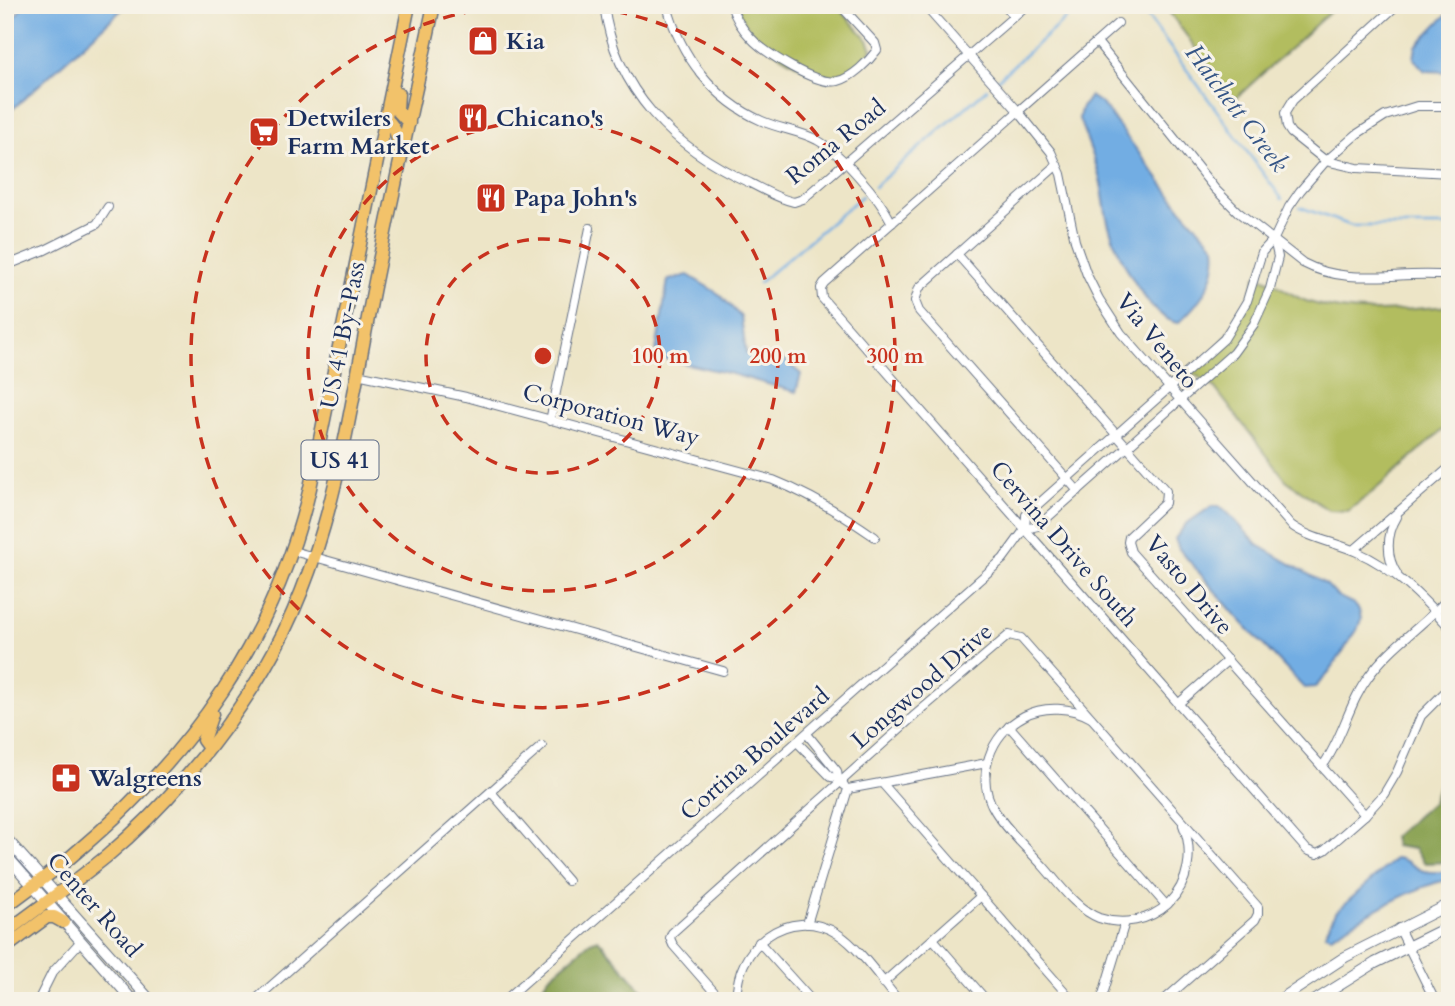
<svg xmlns="http://www.w3.org/2000/svg" width="1455" height="1006" font-family="Cardo,serif">
<style>
.green{fill:#b2bd5f;stroke:#66765e;stroke-width:2}
.forest{fill:#8da456;stroke:#546a5a;stroke-width:2}
.water{fill:#72ade3;stroke:#466ea0;stroke-width:2}
.lines{fill:none;stroke-linecap:round;stroke-linejoin:round}
.stream{stroke:#72ade3;stroke-width:2.5}
.minor-casing{stroke:#646f83;stroke-width:10}
.tertiary-casing{stroke:#646f83;stroke-width:12}
.primary-casing{stroke:#646f83;stroke-width:15}
.minor{stroke:#fff;stroke-width:8}
.tertiary{stroke:#fff;stroke-width:10}
.primary{stroke:#f2c26a;stroke-width:12}
.ring{fill:none;stroke:#c8321e;stroke-width:3.5;stroke-dasharray:12 9}
.labels{text-anchor:middle;dominant-baseline:central;stroke-width:6;stroke-linejoin:round;paint-order:stroke}
.shield{fill:#f7f3e8;stroke:#5d6a87;stroke-width:2}
.shield-label{font-size:23px;font-weight:bold;fill:#1b2f5e}
.poi-label{font-size:24px;font-weight:bold;fill:#1b2f5e;stroke:#f7f3e8;text-anchor:start}
.street-label{font-size:24px;fill:#1b2f5e;stroke:#f7f3e8}
.water-label{font-size:26px;font-style:italic;fill:#355586;stroke:#f7f3e8}
.centre{fill:#c8321e;stroke:#f7f3e8;stroke-width:3.5}
.ring-label{font-size:21px;text-anchor:middle;font-weight:bold;fill:#c8321e;stroke:#f7f3e8;stroke-width:6;stroke-linejoin:round;paint-order:stroke}
</style>
<rect width="100%" height="100%" fill="#f7f3e8"/>
<filter id="ink" filterUnits="userSpaceOnUse"><feTurbulence type="fractalNoise" baseFrequency=".0143" numOctaves="2"/><feDisplacementMap in="SourceGraphic" scale="14" xChannelSelector="R" yChannelSelector="G"/><feConvolveMatrix kernelMatrix="1 2 1 2 8 2 1 2 1" color-interpolation-filters="sRGB"/></filter>
<filter id="wash" filterUnits="userSpaceOnUse"><feTurbulence type="fractalNoise" baseFrequency=".00686" numOctaves="4" result="noise"/><feDisplacementMap in="SourceGraphic" scale="28" xChannelSelector="R" yChannelSelector="G"/><feGaussianBlur stdDeviation="1.57" result="paint"/><feColorMatrix in="noise" values="0 0 0 0 0 0 0 0 0 0 0 0 0 0 0 0 0 1.4 0 .05"/><feComposite in="paint" operator="in"/></filter>
<g filter="url(#wash)">
<rect width="100%" height="100%" fill="#ede5c7"/>
<g class="green">
<path d="M735,5H836L868,40L872,49C865,59 846,77 833,78C815,78 769,50 756,37C747,28 740,17 735,5Z"/>
<path d="M1164,5H1337L1234,100Z"/>
<path d="M1256,276C1276,281 1290,296 1309,302C1356,317 1402,310 1450,306V423L1375,490L1348,511L1328,510L1286,480L1214,387L1189,371L1212,357L1247,306Z"/>
</g>
<g class="forest">
<path d="M1450,746V862L1425,863L1414,849L1395,846L1393,837L1433,802Z"/>
<path d="M598,939L652,1001H522L539,992L548,978L590,942Z"/>
</g>
<g class="water">
<path d="M24,5H127L5,116V29Z"/>
<path d="M1450,11V72L1425,71L1414,59L1416,46Z"/>
<path d="M1090,96L1102,104L1183,211L1215,246C1219,278 1201,302 1178,323C1148,318 1118,255 1110,229C1104,211 1104,193 1099,175C1094,156 1086,138 1079,119L1081,109Z"/>
<path d="M688,275L719,294L741,317L746,353L784,360L801,374L796,392L732,374L655,357L668,280Z"/>
<path d="M1212,506H1219L1225,510L1258,545L1327,585L1337,596L1354,604L1359,610L1361,619L1357,630L1327,675L1315,687L1304,688L1238,618L1179,549L1175,539L1186,524Z"/>
<path d="M1396,858C1407,859 1412,866 1421,870C1431,874 1440,871 1450,872V879C1410,888 1366,915 1331,936L1325,934L1336,912Z"/>
</g>
<g class="lines">
<g class="stream">
<path d="M1139,5L1282,199"/>
<path d="M998,79L1081,5"/>
<path d="M874,187L987,89"/>
<path d="M1300,207L1352,226H1450"/>
<path d="M759,283L862,196"/>
</g>
</g>
</g>
<g filter="url(#ink)">
<g class="lines">
<g class="minor-casing">
<g id="minor">
<path d="M604,5C615,91 675,149 750,183C764,190 779,199 794,202L803,199L1027,5"/>
<path d="M667,5C680,56 714,100 762,121C780,129 800,131 817,140C842,154 879,197 892,223"/>
<path d="M731,5C735,17 742,29 751,38C765,53 817,86 838,81C852,78 869,61 877,50L875,43L840,5"/>
<path d="M924,5L1018,111L1051,152L1061,174L1075,241L1087,275L1099,299L1121,333L1291,525C1310,539 1335,542 1357,552C1394,568 1423,598 1450,628"/>
<path d="M1005,5L1014,16"/>
<path d="M1397,5L1293,100L1285,113L1287,127L1291,133L1326,161L1357,168L1450,173"/>
<path d="M1118,23L824,283L821,288L822,298L1307,850L1317,854L1325,850L1365,815L1384,794L1397,772L1421,716L1450,687"/>
<path d="M1097,42L1215,189L1238,212L1303,263C1350,288 1400,270 1450,276"/>
<path d="M1057,165L919,288L915,301L919,311L1078,491"/>
<path d="M957,254L1166,491L1165,503L1129,537L1128,542L1131,552L1365,815"/>
<path d="M5,266L45,250L97,224L108,207"/>
<path d="M357,374L466,397L773,480C811,495 842,514 875,537"/>
<path d="M550,421L590,228"/>
<path d="M1397,517C1386,535 1386,557 1397,574"/>
<path d="M1025,529L1038,526L1233,353L1254,324L1270,289L1278,257L1274,239"/>
<path d="M1354,550L1450,467"/>
<path d="M293,551L723,671"/>
<path d="M1178,704L1228,660"/>
<path d="M1091,718C1072,707 1044,705 1024,716C990,734 974,777 995,811C1008,832 1028,849 1044,867C1060,885 1076,909 1099,918C1123,926 1149,921 1168,904C1189,883 1194,852 1183,825"/>
<path d="M1009,726L1166,905"/>
<path d="M807,734L837,771L838,778L844,785"/>
<path d="M797,742L831,777L838,778"/>
<path d="M1322,767C1343,738 1348,704 1369,676C1391,645 1425,625 1450,596"/>
<path d="M882,783L1073,1001"/>
<path d="M848,789L987,763"/>
<path d="M491,792L568,881"/>
<path d="M807,924L848,789"/>
<path d="M1399,928L1435,1001"/>
<path d="M933,939L987,1001"/>
<path d="M759,942L812,1001"/>
<path d="M883,983L981,896"/>
<path d="M38,1001L52,973L80,942"/>
<path d="M254,1001L542,746"/>
<path d="M504,1001L1003,559L1025,529L1026,515L1224,339L1247,301L1262,252L1274,239L1289,207L1300,191L1326,161L1357,134L1385,116L1417,106H1450"/>
<path d="M722,1001L673,945L670,938L672,933L915,715L1009,635L1021,638L1258,907V914L1255,920L1163,1001"/>
<path d="M737,1001C733,948 789,903 838,934C858,946 883,982 899,1001"/>
<path d="M1101,1001L1125,922"/>
</g>
</g>
<g class="tertiary-casing">
<g id="tertiary">
<path d="M5,837L151,1001"/>
<path d="M5,854L133,1001"/>
<path d="M1278,1001L1345,957L1450,904"/>
<path d="M1314,1001L1375,963L1450,926"/>
</g>
</g>
<g class="primary-casing">
<g id="primary">
<path d="M398,94L397,110L409,123"/>
<path d="M386,119C396,128 400,139 397,153"/>
<path d="M209,748L203,740L212,714"/>
<path d="M5,907C28,889 51,874 73,855C191,756 274,640 310,488L409,5"/>
<path d="M5,933C39,907 74,883 107,856C163,809 214,748 253,687C329,569 345,437 371,302C390,203 413,104 434,5"/>
<path d="M5,948L47,917H54L63,922"/>
</g>
</g>
<use href="#minor" class="minor"/>
<use href="#tertiary" class="tertiary"/>
<use href="#primary" class="primary"/>
</g>
</g>
<g class="ring">
<circle cx="543" cy="356" r="117"/>
<circle cx="543" cy="356" r="235"/>
<path d="M574 5A352 352 0 1 1 512 5"/>
</g>
<defs>
<g id="shop-square" transform="scale(1.575)"><rect x="-9" y="-9" width="18" height="18" rx="4" fill="#c8321e" stroke="#f7f3e8"/><path d="M-5-2.5h2.3a2.7 3.5 0 0 1 5.4 0H5L5.5 6h-11ZM-1.5-2.5h3a1.5 2.3 0 0 0-3 0Z" fill="#fff"/></g>
<g id="restaurant-square" transform="scale(1.575)"><rect x="-9" y="-9" width="18" height="18" rx="4" fill="#c8321e" stroke="#f7f3e8"/><path d="M-5-6h1v4h1v-4h1v4h1v-4h1v5L-1.5 .5V6h-2V.5L-5-1ZM5-6V6H3V1.5H1.5Q1.5-4 5-6Z" fill="#fff"/></g>
<g id="supermarket-square" transform="scale(1.575)"><rect x="-9" y="-9" width="18" height="18" rx="4" fill="#c8321e" stroke="#f7f3e8"/><path d="M-6-5.5h2.5l.6 2H6L4.5 2H-2.5L-4.4-4H-6ZM-1.5 3.2a1.3 1.3 0 1 0 .1 0ZM3 3.2a1.3 1.3 0 1 0 .1 0Z" fill="#fff"/></g>
<g id="pharmacy-square" transform="scale(1.575)"><rect x="-9" y="-9" width="18" height="18" rx="4" fill="#c8321e" stroke="#f7f3e8"/><path d="M-2-6h4v4h4v4h-4v4h-4v-4h-4v-4h4Z" fill="#fff"/></g>
</defs>
<g fill-rule="evenodd">
<use href="#shop-square" x="483" y="41"/>
<use href="#restaurant-square" x="473" y="118"/>
<use href="#supermarket-square" x="264" y="132"/>
<use href="#restaurant-square" x="491" y="198"/>
<use href="#pharmacy-square" x="66" y="778"/>
</g>
<g class="labels">
<rect class="shield" x="301.5" y="440.5" width="77" height="39" rx="5"/>
<g class="shield-label">
<text x="340" y="460">US 41</text>
</g>
<g class="poi-label">
<text x="506" y="41">Kia</text>
<text x="287" y="118">Detwilers<tspan x="287" dy="28">Farm Market</tspan></text>
<text x="496" y="118">Chicano's</text>
<text x="514" y="198">Papa John's</text>
<text x="89" y="778">Walgreens</text>
</g>
<g class="street-label">
<text transform="translate(836 142) rotate(-39)">Roma Road</text>
<text transform="translate(343 335) rotate(-79)">US 41 By-Pass</text>
<text transform="translate(1157 341) rotate(51)">Via Veneto</text>
<text transform="translate(611 415) rotate(15)">Corporation Way</text>
<text transform="translate(1064 544) rotate(49)">Cervina Drive South</text>
<text transform="translate(1189 585) rotate(50)">Vasto Drive</text>
<text transform="translate(922 686) rotate(-41)">Longwood Drive</text>
<text transform="translate(755 754) rotate(-41)">Cortina Boulevard</text>
<text transform="translate(94 905) rotate(49)">Center Road</text>
</g>
<g class="water-label">
<text transform="translate(1237 108) rotate(53)">Hatchett Creek</text>
</g>
</g>
<circle cx="543" cy="356" r="10" class="centre"/>
<g class="ring-label">
<text x="660" y="363">100 m</text>
<text x="778" y="363">200 m</text>
<text x="895" y="363">300 m</text>
</g>
<rect width="1455" height="1006" fill="none" stroke="#f7f3e8" stroke-width="28"/>
</svg>
